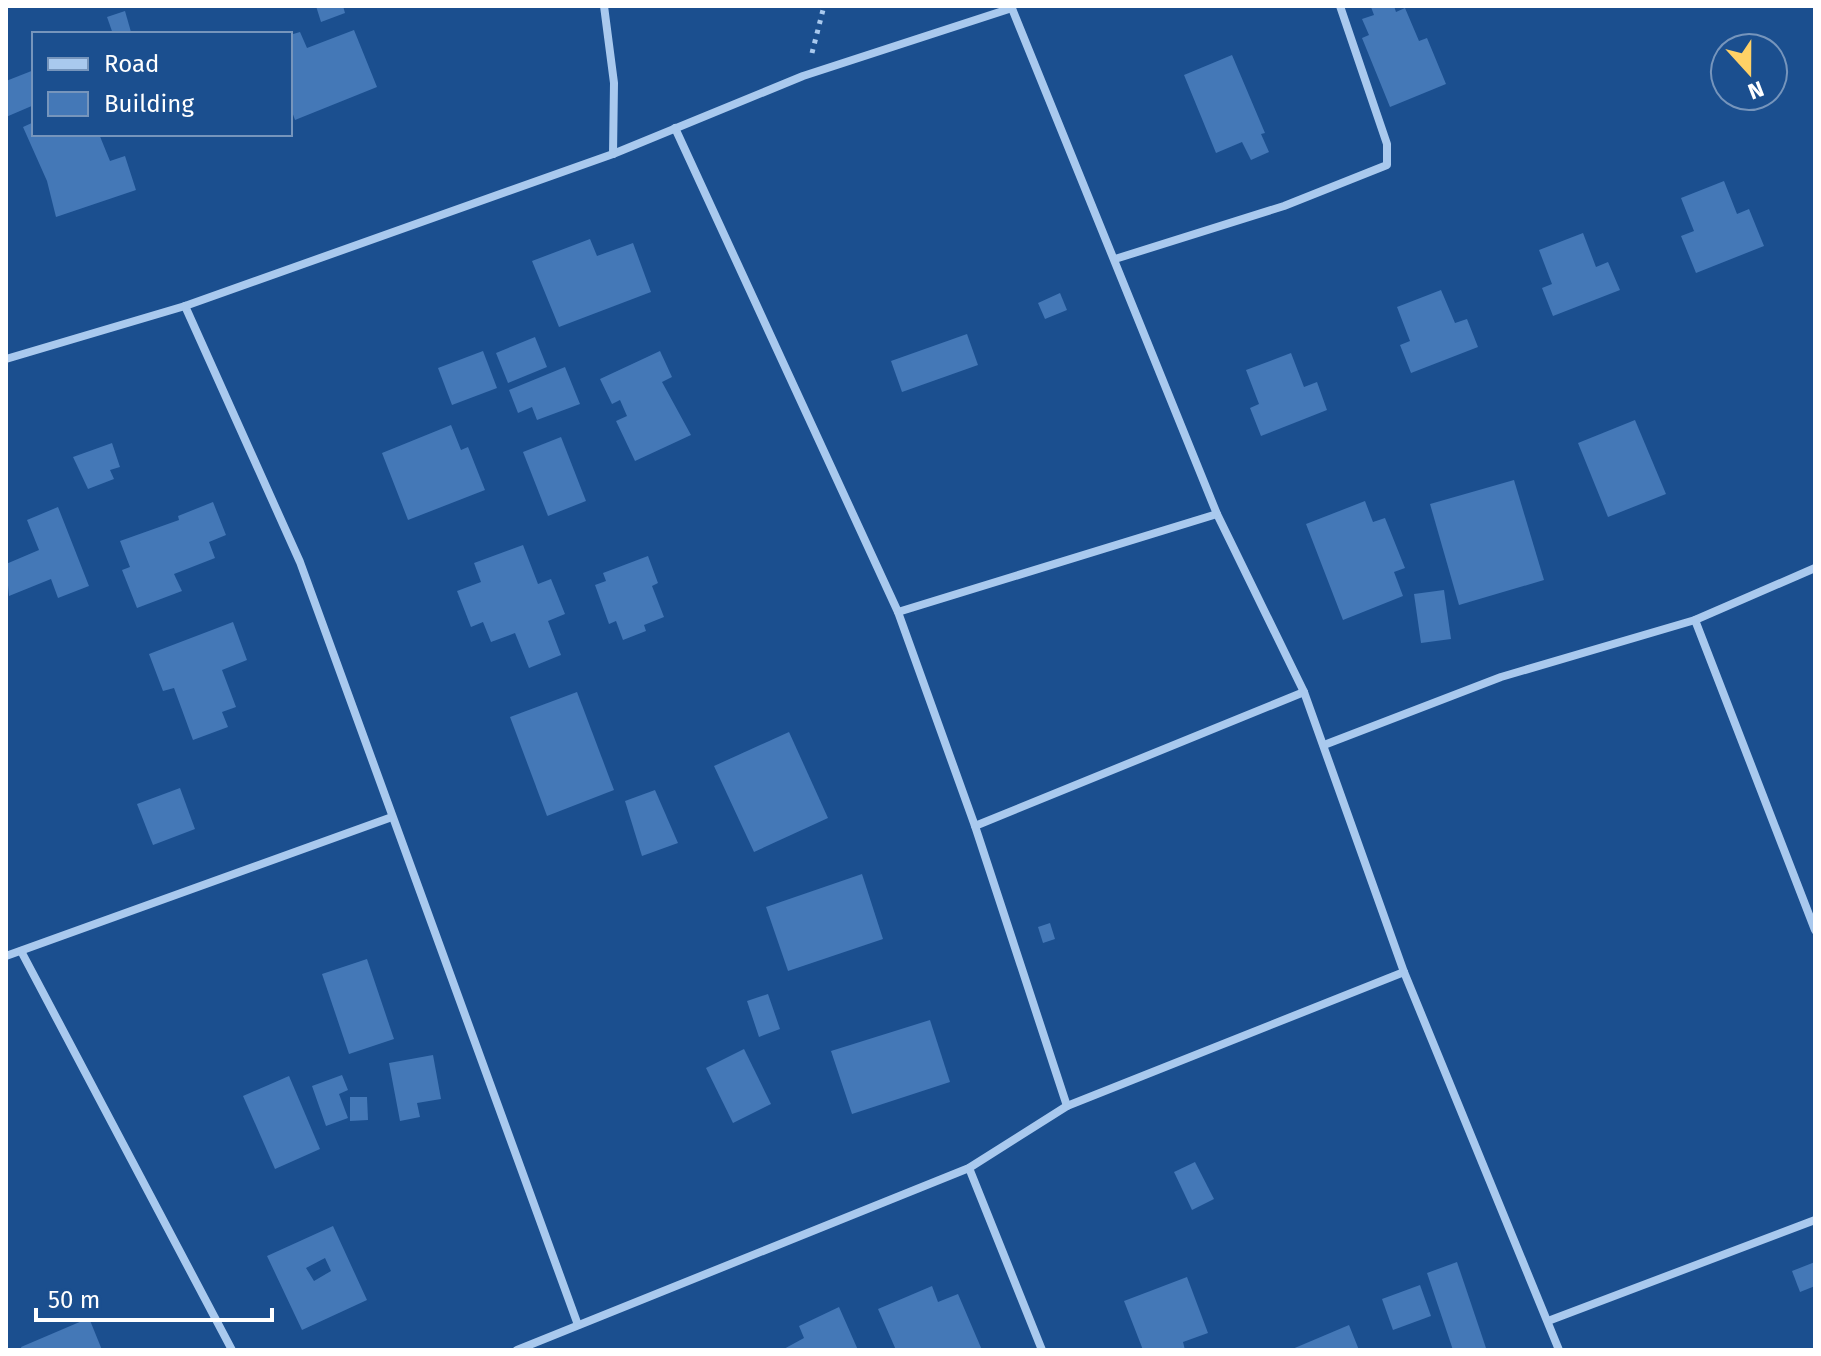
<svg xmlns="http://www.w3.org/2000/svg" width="1821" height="1356" font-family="'Fira Sans',sans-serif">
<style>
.building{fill:#4478b7;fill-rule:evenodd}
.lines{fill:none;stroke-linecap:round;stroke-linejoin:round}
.path{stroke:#a9c9ee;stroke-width:5;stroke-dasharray:4 6;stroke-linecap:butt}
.street{stroke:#a9c9ee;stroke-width:8}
</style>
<rect width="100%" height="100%" fill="#1b4f8f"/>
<g class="building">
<path d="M316,6H343L345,13L321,22Z"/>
<path d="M1394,6L1396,12L1405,8L1419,41L1427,38L1446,84L1390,107L1362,38L1369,35L1362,19L1374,15L1371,7Z"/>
<path d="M125,11L131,32L113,34L107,17Z"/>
<path d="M354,30L377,87L295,120L290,106V35L300,32L307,48Z"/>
<path d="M1232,55L1265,133L1261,134L1269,152L1251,160L1242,142L1216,153L1184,75Z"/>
<path d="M34,70V105L6,117V81Z"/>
<path d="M34,122V134H99L110,161L125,156L136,190L56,217L47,181L23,127Z"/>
<path d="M1724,181L1737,214L1749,209L1764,246L1696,273L1681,236L1694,231L1681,198Z"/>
<path d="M1583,233L1596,267L1608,262L1620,290L1553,316L1542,288L1552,284L1539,250Z"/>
<path d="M590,239L597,256L633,243L651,292L559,327L532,261Z"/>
<path d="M1441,290L1455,323L1467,319L1478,347L1411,373L1400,345L1410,341L1397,307Z"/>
<path d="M1060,293L1067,310L1045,319L1038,303Z"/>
<path d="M967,334L978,365L902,392L891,361Z"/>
<path d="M535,337L547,367L508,383L496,353Z"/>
<path d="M483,351L497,388L452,405L438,368Z"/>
<path d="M660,351L672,377L662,382L691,435L635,461L616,421L627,416L620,400L612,404L600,379Z"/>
<path d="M1291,353L1304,387L1317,382L1327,410L1261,436L1250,408L1259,404L1246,370Z"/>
<path d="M565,367L580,404L537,420L532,407L518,413L509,390Z"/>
<path d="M1635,420L1666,494L1608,517L1578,443Z"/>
<path d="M451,425L461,450L468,447L485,490L408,520L382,453Z"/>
<path d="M561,437L586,501L548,516L523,452Z"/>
<path d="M112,443L120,467L110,470L114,479L88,489L73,457Z"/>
<path d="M1514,480L1544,580L1459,605L1430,504Z"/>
<path d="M1365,501L1373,522L1385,518L1405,568L1394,572L1403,596L1343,620L1306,524Z"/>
<path d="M213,502L226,535L209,542L215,558L174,574L182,591L137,608L122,570L130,567L120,541L179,520L178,516Z"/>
<path d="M58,507L89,586L58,598L51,579L9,596L6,564L39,550L27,520Z"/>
<path d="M523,545L538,584L551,579L565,614L548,621L561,655L529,668L515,633L491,642L483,622L471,627L457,591L481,582L474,563Z"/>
<path d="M648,556L658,583L652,586L664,617L644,625L646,631L623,640L616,621L609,624L595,585L606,581L603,573Z"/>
<path d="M1444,590L1451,639L1421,643L1414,594Z"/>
<path d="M233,622L247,660L222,670L236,707L222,712L228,727L193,740L174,688L163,691L149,654Z"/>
<path d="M577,692L614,790L547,816L510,717Z"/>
<path d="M789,732L828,818L754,852L714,766Z"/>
<path d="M180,788L195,829L153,845L137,804Z"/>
<path d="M655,790L678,843L642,856L625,801Z"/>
<path d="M862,874L883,939L788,971L766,907Z"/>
<path d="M1050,923L1055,939L1043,943L1038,927Z"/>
<path d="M367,959L394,1039L349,1054L322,974Z"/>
<path d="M768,994L780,1029L759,1037L747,1001Z"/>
<path d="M930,1020L950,1082L852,1114L831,1051Z"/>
<path d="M744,1049L771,1104L733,1123L706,1068Z"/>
<path d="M433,1055L441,1099L417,1103L420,1117L400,1121L389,1063Z"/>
<path d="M342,1075L348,1090L339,1094L348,1118L326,1126L312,1086Z"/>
<path d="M289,1076L320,1149L275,1169L243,1096Z"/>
<path d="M350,1097H367L368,1120L350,1121Z"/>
<path d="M1195,1162L1214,1199L1192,1210L1174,1172Z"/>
<path d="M333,1226L367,1300L302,1330L267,1256ZM325,1258L331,1271L314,1281L306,1268Z"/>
<path d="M1457,1262L1486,1348L1480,1350H1453L1427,1273Z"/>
<path d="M1815,1262V1286L1800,1292L1792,1271Z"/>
<path d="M1187,1277L1208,1333L1183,1342L1185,1350H1143L1124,1301Z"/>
<path d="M1420,1285L1431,1316L1393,1330L1382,1299Z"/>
<path d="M932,1286L938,1302L958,1294L982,1350H896L878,1309Z"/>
<path d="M839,1307L858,1350H782L804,1338L799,1326Z"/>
<path d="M89,1318L102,1350H22L21,1347Z"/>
<path d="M1349,1325L1359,1350H1290Z"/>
</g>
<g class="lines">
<path class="path" d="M812,53L824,6"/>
<g class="street">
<path d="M604,6L614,83L613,154"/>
<path d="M1011,6L1217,514L1304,692L1404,972L1559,1350"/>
<path d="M675,128L898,612L975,826L1067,1106"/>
<path d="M1115,259L1284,206L1387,165V144L1340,6"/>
<path d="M185,306L300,562L578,1325"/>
<path d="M6,359L185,306L613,154L803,76L1012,8"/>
<path d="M898,612L1217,514"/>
<path d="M1695,620L1815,930"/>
<path d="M1324,745L1501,677L1695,620L1815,568"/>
<path d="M975,826L1304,692"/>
<path d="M21,951L232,1350"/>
<path d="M6,956L392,817"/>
<path d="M969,1168L1042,1350"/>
<path d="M1548,1321L1815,1220"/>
<path d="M517,1350L969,1168L1067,1106L1404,972"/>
</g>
</g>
<rect width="1821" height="1356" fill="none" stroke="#ffffff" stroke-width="16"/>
<rect x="32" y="32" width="260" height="104" fill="#1b4f8f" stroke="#7695bc" stroke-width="2"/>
<rect x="48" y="58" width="40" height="12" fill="#a9c9ee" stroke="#7695bc" stroke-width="2"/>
<text x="104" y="72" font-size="24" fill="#ffffff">Road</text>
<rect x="48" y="92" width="40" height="24" fill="#4478b7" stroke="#7695bc" stroke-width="2"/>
<text x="104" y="112" font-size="24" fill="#ffffff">Building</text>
<g transform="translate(1749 72) rotate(159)"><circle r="38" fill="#1b4f8f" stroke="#7695bc" stroke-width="2"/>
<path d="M0-6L14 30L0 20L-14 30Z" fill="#ffd166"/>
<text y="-12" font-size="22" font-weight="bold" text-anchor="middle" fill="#ffffff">N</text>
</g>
<path d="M36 1308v12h236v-12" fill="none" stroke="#ffffff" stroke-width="4"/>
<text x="48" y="1308" font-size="24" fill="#ffffff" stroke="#1b4f8f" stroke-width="6" paint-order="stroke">50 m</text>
</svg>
